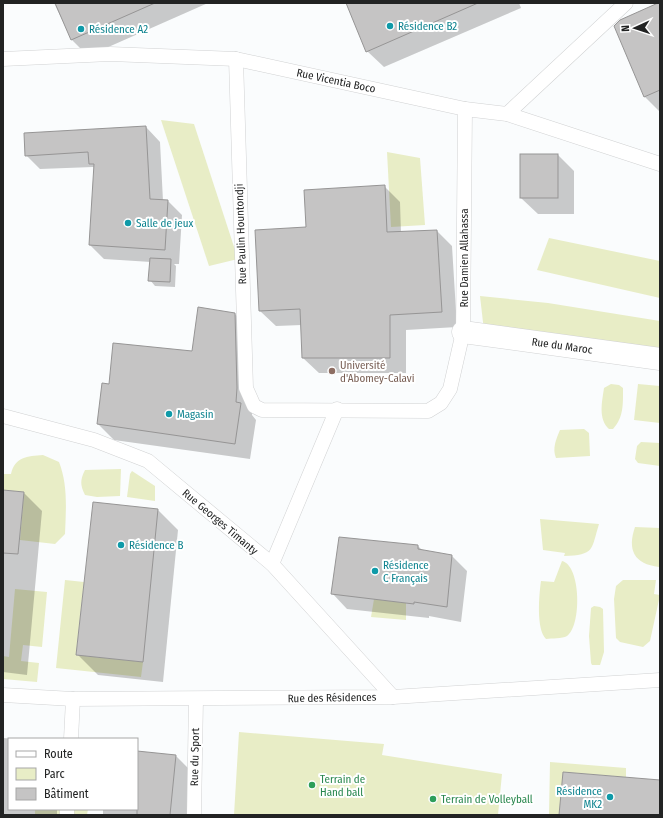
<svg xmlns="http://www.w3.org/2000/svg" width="663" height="818" font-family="'Fira Sans Condensed',sans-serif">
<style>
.green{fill:#e8edc6}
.shadow{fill:#0003}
.building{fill:#c5c4c4;stroke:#969595}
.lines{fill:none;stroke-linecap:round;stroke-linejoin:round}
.service-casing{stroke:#d1d2d3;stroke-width:15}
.minor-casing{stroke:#d1d2d3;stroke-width:23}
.service{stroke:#fff;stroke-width:14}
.minor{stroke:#fff;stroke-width:22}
.culture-dot{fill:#0f9aa8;stroke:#fff;stroke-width:1.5}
.education-dot{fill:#8d6e63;stroke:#fff;stroke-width:1.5}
.leisure-dot{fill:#2e9e5b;stroke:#fff;stroke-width:1.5}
.labels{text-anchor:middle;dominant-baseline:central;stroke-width:4;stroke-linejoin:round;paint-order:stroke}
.culture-label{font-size:11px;fill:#0d838f;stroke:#fff;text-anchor:start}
.street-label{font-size:11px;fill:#222323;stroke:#fff}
.education-label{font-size:11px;fill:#785e54;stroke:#fff;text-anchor:start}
.leisure-label{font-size:11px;fill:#27864d;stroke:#fff;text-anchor:start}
</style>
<rect width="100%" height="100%" fill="#fafcfd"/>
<g class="green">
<path d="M161,120L194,124L238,259L209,266Z"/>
<path d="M387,152L420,158L425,225L391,227Z"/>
<path d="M549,238L660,261V298L537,270Z"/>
<path d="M480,296L548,303L660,321V350L484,331Z"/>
<path d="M611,384L619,385L623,388C623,404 624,417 613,429H609C598,419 602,402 604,388Z"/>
<path d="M638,384L660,386V423L634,420Z"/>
<path d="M584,429L589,433L590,456L556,458C552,449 556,439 560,430Z"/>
<path d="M641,442L660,443V466L638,463L635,459L637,446Z"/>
<path d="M43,455L59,462C68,485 66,509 65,534L55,544L20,540L24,492L3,490V474H11C15,457 27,456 43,455Z"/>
<path d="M121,469L120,496L97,497L85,495C80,485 80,480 85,470Z"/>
<path d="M132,471L155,486V501L127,497L130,474Z"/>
<path d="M540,519L599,524C591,550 595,555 564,556L565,553L543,550Z"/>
<path d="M635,527L660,528L659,567C634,564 627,550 635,527Z"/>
<path d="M562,561C581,565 582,626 567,636C562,639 552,638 546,639C536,629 539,595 541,581L554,582Z"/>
<path d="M65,580L84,582L76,655L143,662L141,677L56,668Z"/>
<path d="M623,580H656L654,594L660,595L650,641L643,647L620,642L616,638L614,599L616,586Z"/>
<path d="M15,589L47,592L42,647L23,645L21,661L39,663L37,682L3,679V656L9,657Z"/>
<path d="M374,599L406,603V620L371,617Z"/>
<path d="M594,606L600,607L603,609L604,652L600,665H592L591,663L589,636L591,608Z"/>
<path d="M239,732L384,744L382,755L502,774L498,815H234Z"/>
<path d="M550,762L626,768V777L563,772L559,815H549Z"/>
<path d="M35,809H88L87,815H35Z"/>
</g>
<g class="shadow">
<path d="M54,3H208L88,56L72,40Z"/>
<path d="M346,3H519L521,8L384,67L367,51Z"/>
<path d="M660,3V112L645,97L615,26Z"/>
<path d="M146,127L160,142L163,201H168L182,215L179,264H174L176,266L175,287L155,286L150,280L151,262L104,259L90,245L95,168L93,167L40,169L26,155Z"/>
<path d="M558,155L574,171V214H538L521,198Z"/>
<path d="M384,186L400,202L401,233L437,231L452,246L457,327L406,330V373H319L303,358L302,325L276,326L260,311L307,228Z"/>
<path d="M235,314L251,330L252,415L256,420L250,459L114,440L98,424L110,386L192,352Z"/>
<path d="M3,491L24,493L42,511L27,675L3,672Z"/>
<path d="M158,510L178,530L163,682L98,675L77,654Z"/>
<path d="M418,546L423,551L452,556L467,571L461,622L429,616V618L347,609L332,593Z"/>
<path d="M3,738L16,739H9V809H57V815H3Z"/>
<path d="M137,752L176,756L196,776L192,815H103V809H137Z"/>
</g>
<g class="building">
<path d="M55,3H155L71,40Z"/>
<path d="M346,3H478L366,52Z"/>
<path d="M658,3H660V90L644,97L614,26L620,20Z"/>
<path d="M146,126L150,199L168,200L165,250L89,245L94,164H89L88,152L25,156L24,133Z"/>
<rect x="520" y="154" width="38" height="44"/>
<path d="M385,185L387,232L437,230L442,312L390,315V358H302L300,309L259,311L255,230L306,227L304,190Z"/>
<path d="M150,258L171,259L170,282L148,281Z"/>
<path d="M198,307L235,313L237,388L236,402L241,403L235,444L97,424L102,383L109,384L113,343L192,351Z"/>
<path d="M3,490L24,492L18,554L3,553Z"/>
<path d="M93,502L158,509L143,662L76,655Z"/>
<path d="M339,537L418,545V549L452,555L447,607L414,602V604L331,594Z"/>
<path d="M137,751L176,755L170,815H137Z"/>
<path d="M563,772L660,780V815H559Z"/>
</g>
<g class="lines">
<g class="service-casing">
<g id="service">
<path d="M3,59L110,54L236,59L465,109L507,114L660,164"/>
<path d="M236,59L246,388L254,406L262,410L428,411L441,403L450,389L463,332L465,109"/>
<path d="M507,114L626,3"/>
<path d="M3,416L94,440L148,461L272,564L393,697"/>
<path d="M272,564L337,409"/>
<path d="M3,695L73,699L393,697L660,680"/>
<path d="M71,739L73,699"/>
<path d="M67,815V809"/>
<path d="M194,815L196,699"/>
</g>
</g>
<g class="minor-casing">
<path id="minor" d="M463,332L660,359"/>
</g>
<use href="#service" class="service"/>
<use href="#minor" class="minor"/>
</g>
<g class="culture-dot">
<circle cx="390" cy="26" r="4"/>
<circle cx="81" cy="29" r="4"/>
<circle cx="128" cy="223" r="4"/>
<circle cx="169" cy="414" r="4"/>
<circle cx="121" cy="545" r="4"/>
<circle cx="375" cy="571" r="4"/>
<circle cx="610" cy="797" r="4"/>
</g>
<circle class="education-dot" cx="332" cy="371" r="4"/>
<g class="leisure-dot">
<circle cx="312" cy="785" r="4"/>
<circle cx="433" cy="799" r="4"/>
</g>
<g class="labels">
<g class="culture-label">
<text x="398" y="26">Résidence B2</text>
<text x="89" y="29">Résidence A2</text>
<text x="136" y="223">Salle de jeux</text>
<text x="177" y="414">Magasin</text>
<text x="129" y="545">Résidence B</text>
<text x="383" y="565">Résidence<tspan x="383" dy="13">C Français</tspan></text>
<text x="602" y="791" text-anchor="end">Résidence<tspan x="602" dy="13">MK2</tspan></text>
</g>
<g class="street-label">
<text transform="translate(336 81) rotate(12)">Rue Vicentia Boco</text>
<text transform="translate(241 234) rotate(-92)">Rue Paulin Hountondji</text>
<text transform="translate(464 258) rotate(-90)">Rue Damien Allahassa</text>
<text transform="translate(562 346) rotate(8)">Rue du Maroc</text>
<text transform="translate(220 522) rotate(40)">Rue Georges Timanty</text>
<text transform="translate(332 698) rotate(-1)">Rue des Résidences</text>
<text transform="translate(195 757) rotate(-89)">Rue du Sport</text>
</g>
<g class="education-label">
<text x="340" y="365">Université<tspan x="340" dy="13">d'Abomey-Calavi</tspan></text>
</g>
<g class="leisure-label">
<text x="320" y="779">Terrain de<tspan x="320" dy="13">Hand ball</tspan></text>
<text x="441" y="799">Terrain de Volleyball</text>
</g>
</g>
<rect width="663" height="818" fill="none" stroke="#222323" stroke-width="8"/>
<rect x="8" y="738" width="130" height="72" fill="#ffffff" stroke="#a7a7a7"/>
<rect x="16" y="751" width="20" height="6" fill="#ffffff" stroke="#a7a7a7"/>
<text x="44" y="758" font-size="12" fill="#222323">Route</text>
<rect x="16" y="768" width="20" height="12" fill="#e8edc6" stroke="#a7a7a7"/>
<text x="44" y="778" font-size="12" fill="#222323">Parc</text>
<rect x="16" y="788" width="20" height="12" fill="#c5c4c4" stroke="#a7a7a7"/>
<text x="44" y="798" font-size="12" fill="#222323">Bâtiment</text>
<g transform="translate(635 28) rotate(267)" stroke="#ffffff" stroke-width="3" paint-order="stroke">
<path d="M0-3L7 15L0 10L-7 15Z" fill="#222323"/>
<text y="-6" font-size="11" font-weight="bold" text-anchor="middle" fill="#222323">N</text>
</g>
</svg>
